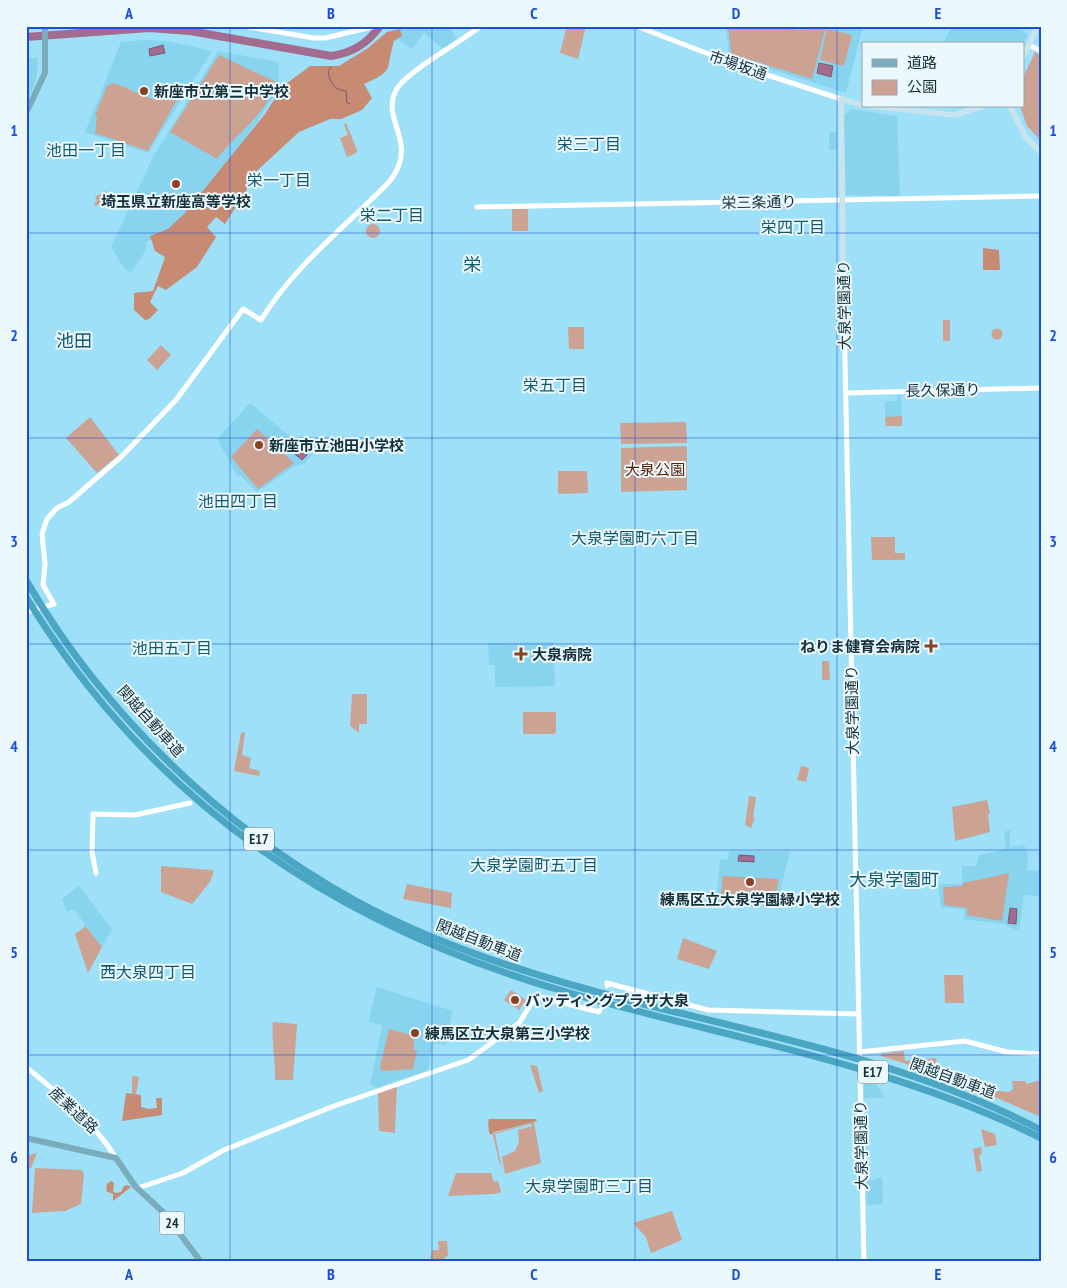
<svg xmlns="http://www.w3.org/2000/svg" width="1067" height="1288" font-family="'PT Sans Narrow','Noto Sans JP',sans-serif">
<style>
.built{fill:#88d4ee}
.green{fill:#cca292;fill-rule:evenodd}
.forest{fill:#c78a72}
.water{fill:#a26c8e;stroke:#775a74}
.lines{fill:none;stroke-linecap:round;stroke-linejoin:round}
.stream{stroke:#775a74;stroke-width:1}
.river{stroke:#a26c8e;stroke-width:8}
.tertiary-tunnel{stroke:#82bdd2;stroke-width:5;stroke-dasharray:5 2.5;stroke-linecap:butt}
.tertiary{stroke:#fff;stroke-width:5}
.secondary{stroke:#c9e4ed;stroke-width:5.5}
.primary{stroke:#7aacbc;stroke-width:6}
.motorway{stroke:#4ba6c3;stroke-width:7}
.grid{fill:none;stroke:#1d4ed8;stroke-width:1;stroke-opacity:0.55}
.poi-dot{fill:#8a4123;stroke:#ebf8fd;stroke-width:2}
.labels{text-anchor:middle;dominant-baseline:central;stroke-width:4;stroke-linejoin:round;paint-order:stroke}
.shield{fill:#ebf8fd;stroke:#546c74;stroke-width:1}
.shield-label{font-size:14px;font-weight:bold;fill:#143039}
.street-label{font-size:15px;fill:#143039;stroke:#ebf8fd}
.poi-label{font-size:15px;font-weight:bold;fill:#143039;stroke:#ebf8fd;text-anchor:start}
.park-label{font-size:15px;fill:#5a2107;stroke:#ebf8fd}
.neighbourhood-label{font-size:16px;fill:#105a6f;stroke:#ebf8fd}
.quarter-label{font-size:18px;fill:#105a6f;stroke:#ebf8fd}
.neatline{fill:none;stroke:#1d4ed8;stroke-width:2}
.grid-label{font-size:16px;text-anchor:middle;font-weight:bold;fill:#1d4ed8}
</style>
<rect width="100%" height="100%" fill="#9de0f8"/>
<g class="built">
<path d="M399,26H449L457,39L443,49L424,33L412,49L393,36Z"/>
<path d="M726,26H863L846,93L729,56Z"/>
<path d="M952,26H1014L1028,34L1023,44H943Z"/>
<path d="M145,40L168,41L212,51L148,153L85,132L121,42Z"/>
<path d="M218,51L279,62L278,87L275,95L236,153L177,224L146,242V250L131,273L124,268L111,247L153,157Z"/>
<path d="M26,58H38L36,82L26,104Z"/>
<path d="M851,109L897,116L900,196L846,195L844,115Z"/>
<rect x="829" y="132" width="8" height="18"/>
<path d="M897,395H901L902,416L885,417V401H897Z"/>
<path d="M250,403L312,455L304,464L295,466L257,492L240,475L238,477L217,439Z"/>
<path d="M553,642L555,684L553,686L495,687V665H489L488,643Z"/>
<path d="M1010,830V848L1024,845L1028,853L1027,870L1039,871L1041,875V896L1024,895L1020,925L1017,930L1003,924L964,919V909L941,907L938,884H962V866H976L979,856L1006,848L1004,832Z"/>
<path d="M729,851H790L777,904L750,907L716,904L720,859L728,860Z"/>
<path d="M79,886L112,929L102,947L74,909L67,912L62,899Z"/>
<path d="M377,987L453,1011L445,1045L433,1043L428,1070L376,1088L370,1084L382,1028L381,1025L370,1022L369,1019Z"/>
<path d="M874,1081L877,1086L885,1098H864V1082Z"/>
<path d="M882,1177L883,1204L867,1205L866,1182Z"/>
</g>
<g class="green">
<path d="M567,26H586L578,59L560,53Z"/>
<path d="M728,26H785L797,30L826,27L812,79L731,54Z"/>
<path d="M827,29L852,35L844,66L820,60Z"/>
<path d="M1035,52L1041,55V141L1027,126L1020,106H1023V78Z"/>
<path d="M219,55L276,82C267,115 236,133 217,159L170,132Z"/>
<path d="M114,83L152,99L175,94L179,96L148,151L95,133L97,117L95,115L107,86Z"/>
<path d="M346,123L357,150L356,153L347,157L340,138L348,135L344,124Z"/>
<path d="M106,191L109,197L96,206L94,204L97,201L95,197Z"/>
<rect x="512" y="209" width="16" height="22"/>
<circle cx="373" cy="231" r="7"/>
<rect x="943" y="320" width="7" height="21"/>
<path d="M568,327H584V349H569Z"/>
<circle cx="997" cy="334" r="5.5"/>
<path d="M161,345L171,355L157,370L147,360Z"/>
<path d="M902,416V426H886L885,417Z"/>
<path d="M90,417L119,455L97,473L66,438Z"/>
<path d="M686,422L687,443L621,444L620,423Z"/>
<path d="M257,429L294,463L258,489L231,457Z"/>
<path d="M686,446L687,448V490L621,492V448Z"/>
<path d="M558,471H587L588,493L558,494Z"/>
<path d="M871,537H895V553H905V560H872Z"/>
<path d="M822,661H829L830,680H822Z"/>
<path d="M352,694H367V724H359V733L350,726Z"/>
<path d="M523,712H556V732L554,734H523Z"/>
<path d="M245,732L242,755L251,758L249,768L260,771L259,776L234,771L241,733Z"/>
<path d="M801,766L809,768L806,782L797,780Z"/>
<path d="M749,796L756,797L753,817H755L751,828L745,825Z"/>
<path d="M987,800L990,813L988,814L990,832L955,841L952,807Z"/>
<path d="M161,866L212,870L214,871L210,882L192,904L161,892Z"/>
<path d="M1009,873L1002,921L967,915V908L944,905L943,887L962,886L963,883Z"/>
<path d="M723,876L779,879L774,902L748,903L720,901Z"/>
<path d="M407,884L452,893L451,908L403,899Z"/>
<path d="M84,924L102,947L88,973L75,934L85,927Z"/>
<path d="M683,938L717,951L709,969L677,959Z"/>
<path d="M944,975H963L964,1003H945Z"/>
<path d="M511,990L526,1000L519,1010L504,1000Z"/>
<path d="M273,1022L297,1024L293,1080H275C276,1060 271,1042 273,1022Z"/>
<path d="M389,1029L412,1035L414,1037V1050L417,1051L413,1069L382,1071L380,1067Z"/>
<path d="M904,1051L905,1061L936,1058L938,1074L881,1056V1054Z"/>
<path d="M530,1065L537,1066L543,1091L539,1093Z"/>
<path d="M132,1076L139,1077L136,1094H132Z"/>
<path d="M1041,1080V1117L976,1089V1086L996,1085L997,1091L1009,1092L1013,1089L1012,1081H1025L1026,1084Z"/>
<path d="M397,1085L395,1133L379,1131L378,1093Z"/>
<path d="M534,1122L541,1163L505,1174L502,1165H500L493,1136L494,1133ZM530,1124L533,1126L518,1130L519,1142L515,1151L502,1157L505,1173L501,1164L495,1134Z"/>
<path d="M981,1129L995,1134L997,1145L985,1147Z"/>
<path d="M981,1147L982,1154L979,1155L982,1171L977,1172L973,1149Z"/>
<path d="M37,1153L31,1168L26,1170V1156Z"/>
<path d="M35,1168L82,1170L84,1175L81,1204L65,1211L32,1213Z"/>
<path d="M456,1173H491L494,1182L498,1181L501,1192L494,1194L448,1196Z"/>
<path d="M672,1211L682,1240L651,1253L646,1237L633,1223Z"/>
<path d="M438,1241H447L448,1256L445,1257V1261L430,1262L432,1250H439Z"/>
</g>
<g class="forest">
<path d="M400,29L402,36L394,41C385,70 396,70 364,84L372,98L362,110L341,119H330L299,132L249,178L250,184L225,224L216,217L207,227L216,237L197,267L166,290L158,286L150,302L158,310L149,319L145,320L134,310V293L153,291L165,257L155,251L150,236L168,229L185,213L265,114L282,87L310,66H339L368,48L387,32Z"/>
<path d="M983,248L999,250L1000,270H983Z"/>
<path d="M126,1093L141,1095V1107L149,1109L157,1108L156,1098H162V1115L122,1121Z"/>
<path d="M489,1119H536L537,1121L494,1132L492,1135L489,1133L488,1122Z"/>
<path d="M111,1181L114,1183L113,1192L116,1193L121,1192L124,1186L127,1185L131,1187L113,1201V1194L106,1191L107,1184Z"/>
</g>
<g class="water">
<path d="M163,45L165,53L150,56L149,49Z"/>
<path d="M819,63L833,66L831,77L817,73Z"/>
<path d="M295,445L307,455L302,460L291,451Z"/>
<path d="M739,855L754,856V862L738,861Z"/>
<path d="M1010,908L1017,909L1016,924L1008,923Z"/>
</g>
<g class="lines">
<g class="stream">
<path d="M331,56V58"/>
<path d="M331,67L328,71C330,83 334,90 346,91L347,103L350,104"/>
</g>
<path class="river" d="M26,37L149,28L190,31L331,56C352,53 367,44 380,26"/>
<path class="tertiary-tunnel" d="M600,1010L607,986"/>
<g class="tertiary">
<path d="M242,26L314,38H325L376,26"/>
<path d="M636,26L745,68L841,99"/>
<path d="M1029,45L1041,51"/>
<path d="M477,207L1041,196"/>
<path d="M843,267L864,1262"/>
<path d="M846,393L1041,388"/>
<path d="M26,612L54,604L43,585L45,564L42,534L47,519L57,508L69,502L122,456L176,400L243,309L261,320C294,266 346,226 390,181C421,140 377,119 398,87C410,70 462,41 481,26"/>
<path d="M96,873L92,852L93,814L135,815L190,803"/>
<path d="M607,986V983L708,1010L858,1014"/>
<path d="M859,1052L965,1041L1007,1052L1041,1054"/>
<path d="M26,1067C59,1094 94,1122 116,1158"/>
<path d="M138,1188L183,1173L224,1150L334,1106L468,1060L519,1023L536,996L599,1012L600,1010"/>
</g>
<g class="secondary">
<path d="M1023,57L1038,26"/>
<path d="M871,106L954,115L984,106"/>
<path d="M1010,106L1025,136L1041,153"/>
<path d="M843,267L841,99L863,105"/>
</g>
<g class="primary">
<path d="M26,113L45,73V26"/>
<path d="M26,1138L116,1158L135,1186L165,1214L201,1262"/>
</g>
<g class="motorway">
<path d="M26,580C103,713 221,827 356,901C439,946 529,974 619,998C761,1034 910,1062 1041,1130"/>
<path d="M26,597C153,804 339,928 570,993C728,1038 892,1064 1041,1138"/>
</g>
</g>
<path class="grid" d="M230,26V1262M432,26V1262M635,26V1262M837,26V1262M26,233H1041M26,438H1041M26,644H1041M26,850H1041M26,1055H1041"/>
<g class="poi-dot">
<circle cx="144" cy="91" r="5"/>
<circle cx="176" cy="184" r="5"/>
<circle cx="259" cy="445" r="5"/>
<path d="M928.5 638.5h5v5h5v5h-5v5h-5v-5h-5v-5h5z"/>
<path d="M518.5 646.5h5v5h5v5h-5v5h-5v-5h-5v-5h5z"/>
<circle cx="750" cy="882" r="5"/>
<circle cx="515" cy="1000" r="5"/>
<circle cx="415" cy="1033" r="5"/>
</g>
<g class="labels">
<g class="shield">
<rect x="244" y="827.5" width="30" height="23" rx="4"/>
<rect x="858" y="1060.5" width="30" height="23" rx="4"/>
<rect x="159.5" y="1211.5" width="25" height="23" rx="4"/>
</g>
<g class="shield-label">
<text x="259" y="839">E17</text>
<text x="873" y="1072">E17</text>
<text x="172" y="1223">24</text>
</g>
<g class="street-label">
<text transform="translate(738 65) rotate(19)">市場坂通</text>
<text transform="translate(759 202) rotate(-1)">栄三条通り</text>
<text transform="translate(844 305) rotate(-91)">大泉学園通り</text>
<text transform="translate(943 390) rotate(-1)">長久保通り</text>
<text transform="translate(852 710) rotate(-91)">大泉学園通り</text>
<text transform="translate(151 721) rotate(48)">関越自動車道</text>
<text transform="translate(479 940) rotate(21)">関越自動車道</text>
<text transform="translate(953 1078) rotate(20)">関越自動車道</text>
<text transform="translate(74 1110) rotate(43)">産業道路</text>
<text transform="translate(861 1145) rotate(-91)">大泉学園通り</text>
</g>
<g class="poi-label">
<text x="154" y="91">新座市立第三中学校</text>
<text x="176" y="201" text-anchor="middle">埼玉県立新座高等学校</text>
<text x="269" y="445">新座市立池田小学校</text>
<text x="920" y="646" text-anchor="end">ねりま健育会病院</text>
<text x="532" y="654">大泉病院</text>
<text x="750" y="899" text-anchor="middle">練馬区立大泉学園緑小学校</text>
<text x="525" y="1000">バッティングプラザ大泉</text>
<text x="425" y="1033">練馬区立大泉第三小学校</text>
</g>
<g class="park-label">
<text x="655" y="469">大泉公園</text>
</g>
<g class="neighbourhood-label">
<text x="589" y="144">栄三丁目</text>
<text x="86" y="150">池田一丁目</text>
<text x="279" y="180">栄一丁目</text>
<text x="392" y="215">栄二丁目</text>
<text x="793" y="227">栄四丁目</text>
<text x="555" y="385">栄五丁目</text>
<text x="238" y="501">池田四丁目</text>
<text x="635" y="538">大泉学園町六丁目</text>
<text x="172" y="648">池田五丁目</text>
<text x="534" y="865">大泉学園町五丁目</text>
<text x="148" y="972">西大泉四丁目</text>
<text x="589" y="1186">大泉学園町三丁目</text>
</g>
<g class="quarter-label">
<text x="472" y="264">栄</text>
<text x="74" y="340">池田</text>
<text x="894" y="879">大泉学園町</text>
</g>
</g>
<rect width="1067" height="1288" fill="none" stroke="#ebf8fd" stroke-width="55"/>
<rect x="862" y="42" width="162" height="65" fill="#ebf8fd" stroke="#95a8af"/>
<rect x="872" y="59" width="25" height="8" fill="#7aacbc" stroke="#95a8af"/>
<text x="907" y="68" font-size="15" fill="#143039">道路</text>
<rect x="872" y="80" width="25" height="15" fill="#cca292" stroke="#95a8af"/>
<text x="907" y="92" font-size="15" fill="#143039">公園</text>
<rect x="28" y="28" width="1012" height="1232" class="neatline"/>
<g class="grid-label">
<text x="129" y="19">A</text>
<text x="331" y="19">B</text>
<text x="534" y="19">C</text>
<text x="736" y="19">D</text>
<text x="938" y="19">E</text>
<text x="14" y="136">1</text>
<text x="1053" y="136">1</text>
<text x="14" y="341">2</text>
<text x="1053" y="341">2</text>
<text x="14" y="547">3</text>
<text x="1053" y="547">3</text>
<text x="14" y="752">4</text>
<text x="1053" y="752">4</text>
<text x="14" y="958">5</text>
<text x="1053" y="958">5</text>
<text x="14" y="1163">6</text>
<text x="1053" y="1163">6</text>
<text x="129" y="1280">A</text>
<text x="331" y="1280">B</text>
<text x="534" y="1280">C</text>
<text x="736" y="1280">D</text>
<text x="938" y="1280">E</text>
</g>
</svg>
